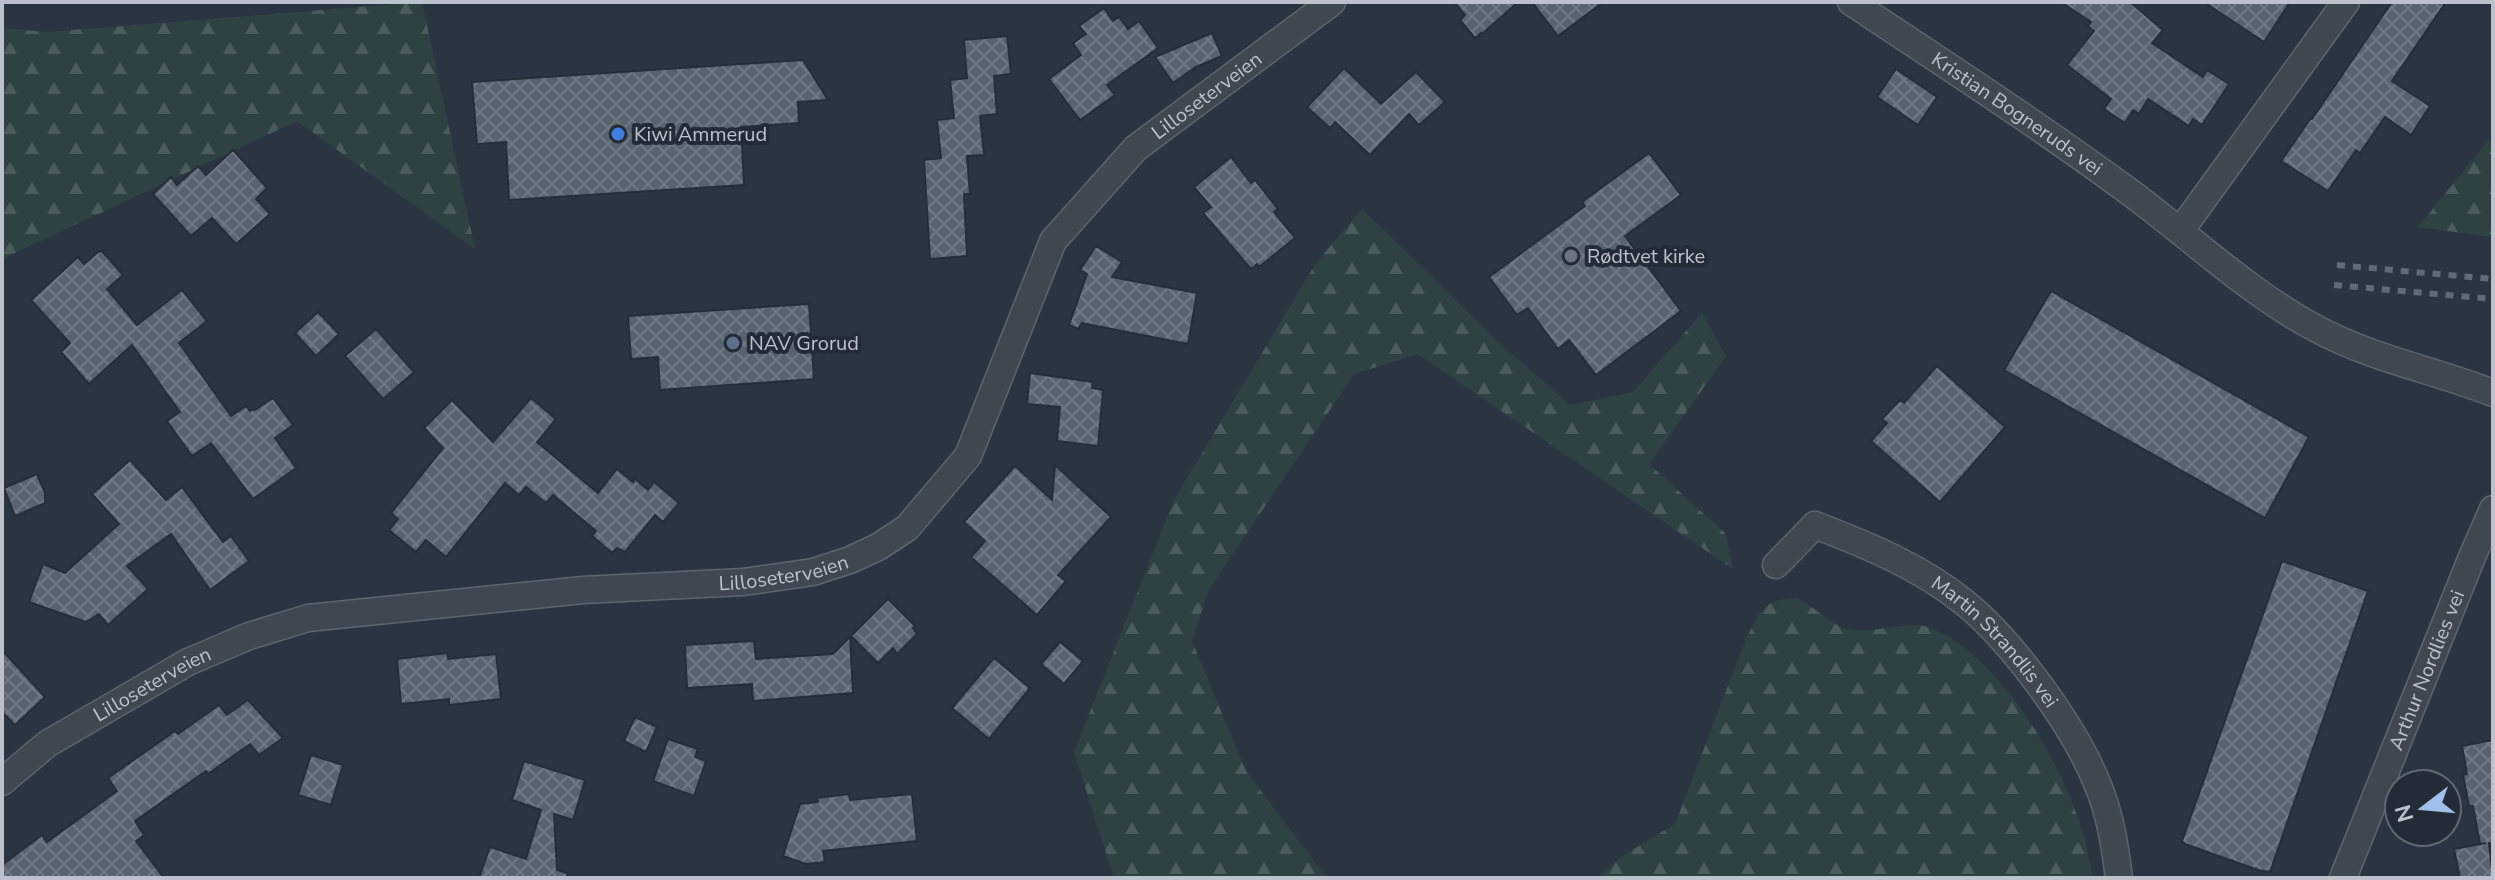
<svg xmlns="http://www.w3.org/2000/svg" width="2495" height="880" font-family="'Nunito Sans',sans-serif">
<style>
.forest{fill:url(#forest-firs)}
.building{fill:url(#building-cross-hatch);stroke:#252e38;stroke-width:2}
.lines{fill:none;stroke-linecap:round;stroke-linejoin:round}
.minor-casing{stroke:#5d656e;stroke-width:29}
.minor{stroke:#3f4751;stroke-width:26}
.rail{stroke:#616b77;stroke-width:6;stroke-dasharray:8 8;stroke-linecap:butt}
.shop-dot{fill:#3f7fe0;stroke:#232c36;stroke-width:3}
.worship-dot{fill:#6b7280;stroke:#232c36;stroke-width:3}
.service-dot{fill:#5c6f8a;stroke:#232c36;stroke-width:3}
.labels{text-anchor:middle;dominant-baseline:central;stroke-width:8;stroke-linejoin:round;paint-order:stroke}
.street-label{font-size:20px;fill:#bcc2cb;stroke:#232c36}
.poi-label{font-size:20px;fill:#bcc2cb;stroke:#232c36;text-anchor:start}
</style>
<defs>
<pattern id="forest-firs" width="22" height="20" patternUnits="userSpaceOnUse" patternTransform="scale(2)"><rect width="22" height="20" fill="#2e4243"/><path d="M5 1l3.5 6h-7zM16 11l3.5 6h-7z" fill="#4a5c5d"/></pattern>
<pattern id="building-cross-hatch" width="8" height="8" patternUnits="userSpaceOnUse" patternTransform="scale(2)"><rect width="8" height="8" fill="#596370"/><path d="M0 0l8 8M0 8l8-8" fill="none" stroke="#6f7883"/></pattern>
</defs>
<rect width="100%" height="100%" fill="#2b3541"/>
<g class="forest">
<path d="M422,2L475,249L297,121L2,259V28L48,32Z"/>
<path d="M2493,135V237L2418,227Z"/>
<path d="M1362,209L1495,339L1570,405L1633,392L1702,313L1726,356L1649,464L1725,533L1733,569L1418,354L1354,374L1208,591L1192,641L1246,771L1323,873L1330,878H1114L1074,752L1174,500L1316,263Z"/>
<path d="M1798,598C1808,604 1835,625 1843,628C1869,636 1908,620 1928,627C2007,656 2085,797 2092,878H1598L1624,855L1675,824L1746,639C1761,610 1762,599 1798,598Z"/>
</g>
<g class="building">
<path d="M1454,2H1518L1482,34L1481,33L1475,38L1460,20L1465,15Z"/>
<path d="M1532,2H1603L1558,36Z"/>
<path d="M2061,2H2130L2163,30L2152,43L2203,77L2207,70L2229,84L2202,125L2193,119L2189,126L2148,99L2139,114L2133,110L2125,123L2104,109L2111,99L2067,65L2094,31L2088,26L2091,22Z"/>
<path d="M2204,2H2290L2264,42Z"/>
<path d="M2392,2H2446L2392,81L2430,106L2411,135L2385,117L2360,153L2356,150L2328,191L2281,161L2311,118L2312,119Z"/>
<path d="M1104,8L1113,21L1119,17L1128,29L1139,21L1158,48L1107,85L1115,95L1080,120L1049,79L1081,55L1073,43L1086,34L1079,26Z"/>
<path d="M1212,33L1222,56L1196,67L1173,83L1155,57Z"/>
<path d="M1007,36L1011,74L994,76L997,114L980,116L984,155L967,156L970,194H964L967,256L930,259L924,160L941,158L937,120L954,118L950,80L967,78L964,40Z"/>
<path d="M803,60L828,100L798,102L799,123L741,127L744,185L509,200L506,142L477,144L472,82Z"/>
<path d="M1344,68L1381,104L1416,72L1445,102L1419,125L1409,114L1370,155L1335,122L1330,128L1307,107Z"/>
<path d="M1896,69L1937,97L1918,125L1877,97Z"/>
<path d="M233,150L267,188L256,199L270,214L236,244L212,218L191,236L153,194L171,177L177,185L198,166L206,175Z"/>
<path d="M1649,153L1681,195L1625,236L1681,311L1596,375L1569,340L1558,349L1528,308L1517,315L1489,277L1585,206L1582,202Z"/>
<path d="M1231,157L1251,183L1255,180L1278,209L1274,212L1295,238L1259,267L1257,264L1251,269L1203,213L1211,207L1194,187Z"/>
<path d="M1096,246L1122,262L1112,277L1197,293L1188,344L1082,323L1078,329L1069,325L1087,274L1080,270Z"/>
<path d="M102,251L123,275L107,289L137,325L182,290L207,321L179,343L231,416L246,406L250,411L254,409L255,410L273,398L293,425L275,438L296,468L253,499L211,443L192,456L167,421L180,412L132,345L89,384L61,352L70,343L31,300L78,257L84,264L98,252Z"/>
<path d="M2051,291L2309,437L2265,518L2004,370Z"/>
<path d="M809,304L814,379L660,390L658,357L631,359L628,316Z"/>
<path d="M318,312L339,334L316,356L295,333Z"/>
<path d="M376,329L414,372L383,399L345,356Z"/>
<path d="M1937,366L2005,427L1940,502L1871,441L1887,423L1882,419L1900,400L1904,403Z"/>
<path d="M1030,373L1093,382L1092,388L1103,390L1098,446L1057,441L1060,407L1027,404Z"/>
<path d="M531,398L556,419L537,442L598,493L617,469L633,482L635,479L648,490L654,482L679,503L663,522L655,515L625,552L617,548L612,553L592,536L596,531L553,495L546,503L526,487L519,495L505,483L446,557L426,540L416,552L389,530L398,519L391,513L443,448L424,428L452,400L493,442Z"/>
<path d="M130,460L166,500L182,487L223,542L231,536L249,561L210,590L171,534L127,566L148,589L108,625L99,614L86,622L29,602L43,564L65,573L119,524L92,494Z"/>
<path d="M1055,465L1111,517L1058,575L1066,581L1037,615L971,557L985,541L964,522L1015,466L1052,500Z"/>
<path d="M37,474L45,493V503L15,516L4,488Z"/>
<path d="M2282,561L2368,591L2270,872L2258,870L2185,844L2182,841Z"/>
<path d="M888,599L915,626L913,628L917,634L897,654L893,648L878,663L851,636Z"/>
<path d="M850,637L853,693L753,701L752,684L687,688L685,645L754,641L756,659L833,654Z"/>
<path d="M1060,642L1083,661L1064,684L1041,664Z"/>
<path d="M2,650L45,697L15,725L2,712Z"/>
<path d="M447,653L448,659L496,654L501,699L449,705V699L401,704L397,659Z"/>
<path d="M994,658L1030,688L989,739L952,708Z"/>
<path d="M248,700L283,738L259,755L250,744L208,774L206,771L135,821L144,835L136,841L164,878H2V865L42,835L47,842L117,791L108,778L175,731L178,734L219,705L227,715Z"/>
<path d="M635,717L657,727L646,752L624,741Z"/>
<path d="M668,739L698,749L695,757L706,761L694,796L653,781Z"/>
<path d="M2493,740V843H2489L2493,878H2460L2454,849L2486,843L2480,844L2473,806H2469L2463,775L2467,774L2462,746Z"/>
<path d="M311,755L343,765L331,805L298,795Z"/>
<path d="M524,761L585,780L573,820L554,814L557,870L567,873V878H479L490,847L526,859L541,810L512,800Z"/>
<path d="M849,794L850,800L912,794L917,841L823,851L825,862L806,864L783,856L800,804L818,802L817,798Z"/>
</g>
<g class="lines">
<g class="minor-casing">
<g id="minor">
<path id="s1" d="M1851,2C1945,64 2040,126 2131,193C2193,239 2249,293 2317,329C2373,359 2434,370 2493,393"/>
<path d="M2181,230L2346,2"/>
<path id="s2" d="M1776,565L1815,525C1867,545 1921,567 1965,603C2013,642 2074,726 2097,783C2110,813 2115,846 2119,878"/>
<path id="s3" d="M2,782L47,744L188,662L249,636L308,618L583,590L743,582L813,572L850,560L878,547L907,528L968,456L1053,241L1136,148L1332,2"/>
<path id="s4" d="M2343,878L2472,557L2493,509"/>
</g>
</g>
<use href="#minor" class="minor"/>
<g class="rail">
<path d="M2337,265L2493,279"/>
<path d="M2334,285L2493,299"/>
</g>
</g>
<circle class="shop-dot" cx="618" cy="134" r="8"/>
<circle class="worship-dot" cx="1571" cy="256" r="8"/>
<circle class="service-dot" cx="733" cy="343" r="8"/>
<g class="labels">
<g class="street-label">
<text stroke="none"><textPath href="#s3" startOffset="1500">Lilloseterveien</textPath></text>
<text stroke="none"><textPath href="#s1" startOffset="200">Kristian Bogneruds vei</textPath></text>
<text stroke="none"><textPath href="#s3" startOffset="828">Lilloseterveien</textPath></text>
<text stroke="none"><textPath href="#s2" startOffset="274">Martin Strandlis vei</textPath></text>
<text stroke="none"><textPath href="#s4" startOffset="224">Arthur Nordlies vei</textPath></text>
<text stroke="none"><textPath href="#s3" startOffset="180">Lilloseterveien</textPath></text>
</g>
<g class="poi-label">
<text x="634" y="134">Kiwi Ammerud</text>
<text x="1587" y="256">Rødtvet kirke</text>
<text x="749" y="343">NAV Grorud</text>
</g>
</g>
<rect width="2495" height="880" fill="none" stroke="#bcc2cb" stroke-width="8"/>
<g transform="translate(2423 808) rotate(254)"><circle r="38" fill="#232c36" stroke="#606872" stroke-width="2"/>
<path d="M0-6L14 30L0 20L-14 30Z" fill="#9fbfed"/>
<text y="-12" font-size="22" font-weight="bold" text-anchor="middle" fill="#bcc2cb">N</text>
</g>
</svg>
